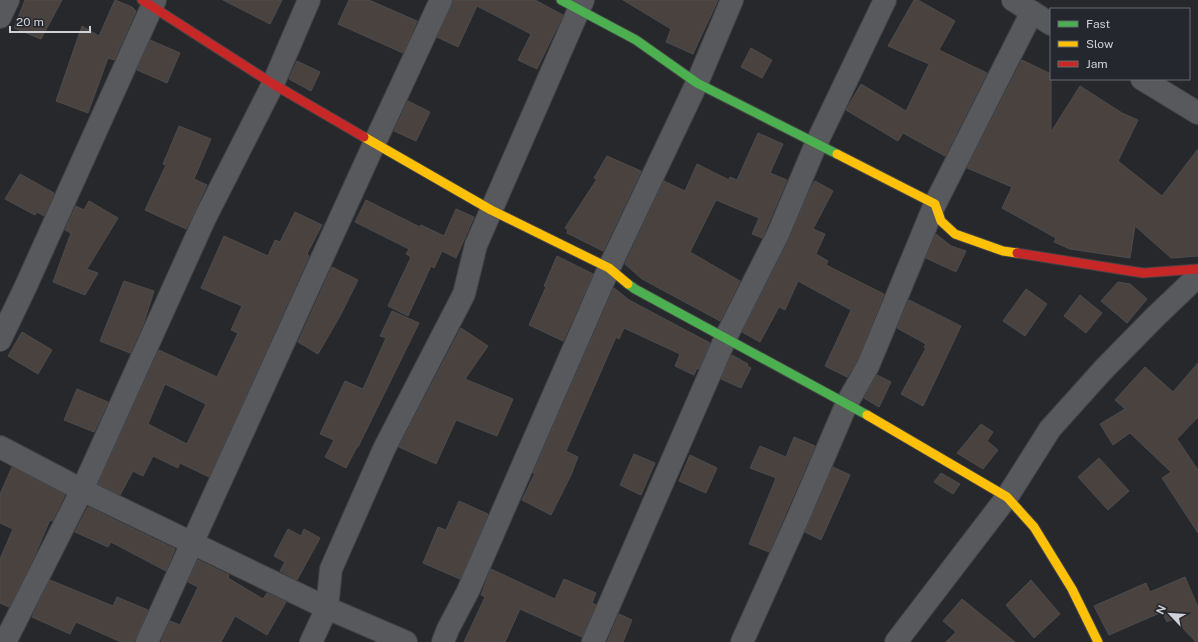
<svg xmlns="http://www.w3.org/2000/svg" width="1198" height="642" font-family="'Public Sans',sans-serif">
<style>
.building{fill:#4a423e;stroke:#4d4c4d;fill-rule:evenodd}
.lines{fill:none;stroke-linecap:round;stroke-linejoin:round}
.street-casing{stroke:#434346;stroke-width:24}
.fast-casing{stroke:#434346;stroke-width:11}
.slow-casing{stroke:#434346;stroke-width:11}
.jam-casing{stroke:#434346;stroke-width:11}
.street{stroke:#58595c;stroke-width:22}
.fast{stroke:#4caf50;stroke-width:9}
.slow{stroke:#ffc107;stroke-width:9}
.jam{stroke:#c62828;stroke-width:9}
</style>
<rect width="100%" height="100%" fill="#27282c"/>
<g class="building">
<path d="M25,0H62L41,39L14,28Z"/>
<path d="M115,0L132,7L136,11L114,60L108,58L88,113L56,101L82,26L99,36Z"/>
<path d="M223,0H282L270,24Z"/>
<path d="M349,0H369L417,21L403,53L338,24Z"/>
<path d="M454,0H535L563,15L537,69L518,60L531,34L477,6L458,47L437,37Z"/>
<path d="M623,0H718L693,54L666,42L671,29Z"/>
<path d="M914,0H918L955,21L939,50L987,73L945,156L903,133L898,141L846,110L861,84L906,111L929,64L888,46Z"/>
<path d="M150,40L180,53L167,83L137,70Z"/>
<path d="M751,48L772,60L762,78L741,67Z"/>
<path d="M1022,60L1051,74V132L1080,86L1122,113L1138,120L1118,161L1162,196L1198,149V256L1171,258L1135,226L1130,258L1070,249L1054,242L1056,238L1002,208L1012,187L967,168Z"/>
<path d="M297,61L320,72L311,91L289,79Z"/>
<path d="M408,101L430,112L416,141L394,131Z"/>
<path d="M179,126L211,139L194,179L207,185L186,229L145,210L166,165L163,164Z"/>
<path d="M758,133L783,144L770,173L787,180L762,238L752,234L759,218L716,200L690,252L740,281L720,321L642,279L625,264L664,181L685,191L697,164L729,180L730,177L737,180Z"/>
<path d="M607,156L641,171L603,251L567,233L568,230L565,228L597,179L594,178Z"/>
<path d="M20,174L54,193L44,216L37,212L35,215L5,199Z"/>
<path d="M815,181L833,191L813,229L825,234L816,254L828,261L826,265L884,294L857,361L847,377L825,366L851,310L798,281L785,310L779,307L760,342L742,332L789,240L810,190Z"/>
<path d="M366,200L420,227L421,225L444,236L456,209L474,217L456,258L442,251L434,268L431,266L408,316L388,306L411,257L406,254L409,249L355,222Z"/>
<path d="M89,201L118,218L87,269L98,273L85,295L53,282L71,233L65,230L76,206L84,210Z"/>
<path d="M295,212L322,225L307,254L309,256L209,477L180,463L178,468L153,456L143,476L133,471L120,495L98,484L159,350L217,377L238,333L231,330L242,306L201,288L224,236L268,256L275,240L280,242ZM165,384L206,404L187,444L148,424Z"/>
<path d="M936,234L951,246L966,251L956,272L926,258Z"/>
<path d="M557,256L593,274L563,341L529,325L546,287L544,286Z"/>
<path d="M332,267L358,280L340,316L318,354L298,342Z"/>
<path d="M124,281L154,291L144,322L130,353L100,341Z"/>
<path d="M1118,282L1130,284L1147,299L1127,323L1101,301Z"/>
<path d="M614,288L629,300L710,343L699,369L697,368L694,375L675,366L680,354L624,328L619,339L616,337L566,451L578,457L571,475L551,515L522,500L535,473H533Z"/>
<path d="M1026,289L1047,304L1025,336L1003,321Z"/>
<path d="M1080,295L1102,313L1086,333L1064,316Z"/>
<path d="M909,300L961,326L923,406L901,394L926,348L924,347L926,344L897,328Z"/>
<path d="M392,311L419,323L358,447H357L346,468L325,457L334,440L320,434L345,381L363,389L386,338L380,336Z"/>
<path d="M461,328L488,346L465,379L513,399L497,436L456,420L436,464L399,447Z"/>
<path d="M22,332L52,350L38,374L8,356Z"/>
<path d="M732,355L748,364L747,366L751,368L741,388L721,379Z"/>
<path d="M1198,363V417L1177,439L1198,470V533L1162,478L1171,472L1130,433L1113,445L1100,424L1125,409L1115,400L1145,367L1173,392Z"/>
<path d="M877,375L891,382L879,407L864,398Z"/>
<path d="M77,389L108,402L94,432L64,420Z"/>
<path d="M981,424L993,432L987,441L998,450L983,469L957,453Z"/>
<path d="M794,437L815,446L769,552L749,544L776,478L750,468L760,446L786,457Z"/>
<path d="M634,454L655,463L641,495L620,485Z"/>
<path d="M690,455L717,468L706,493L679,481Z"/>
<path d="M1099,458L1129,491L1108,510L1078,477Z"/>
<path d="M12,467L65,495L52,521L50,520L34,557L9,607L0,603V559L13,529L0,523V494Z"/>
<path d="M833,467L850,475L821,540L805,532Z"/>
<path d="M941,473L960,484L953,494L934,482Z"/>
<path d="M459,501L488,514L460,579L423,563L438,527L446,530Z"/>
<path d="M88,507L175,549L166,571L111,542L108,547L75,532Z"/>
<path d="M288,529L301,536L304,529L320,538L297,580L280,571L285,562L274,556Z"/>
<path d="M198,560L229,575L228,578L263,599L267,593L286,602L267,635L235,616L221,642H161L170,621L180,625L198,587L188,582Z"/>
<path d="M491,569L555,599L564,579L596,593L592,603L596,605L582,637L520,609L505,642H464L485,597L481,595Z"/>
<path d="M1185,577L1198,607V642H1196L1174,619L1167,622L1162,612L1109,635L1094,606L1146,583L1150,592Z"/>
<path d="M50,580L113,606L117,597L148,610L136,637L135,642H121L76,622L70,634L32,617Z"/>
<path d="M1031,580L1060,614L1034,638L1006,605Z"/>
<path d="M962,599L1015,642H946L956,632L943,621Z"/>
<path d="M619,614L632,620L623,642H607Z"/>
</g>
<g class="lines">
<g class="street-casing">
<g id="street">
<path d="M1013,0L1051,24"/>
<path d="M0,17L8,0"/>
<path d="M1142,79L1198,113"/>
<path d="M0,340L25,288L155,0"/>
<path d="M0,447L82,490L327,608L406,642"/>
<path d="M5,642L82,490L205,218L273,84L309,0"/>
<path d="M147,642L375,142L441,0"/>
<path d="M311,642L327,608L331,569L384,449L464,294L476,245L583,0"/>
<path d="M443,642L448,629L468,591L609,268L697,83L732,0"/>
<path d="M593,642L726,337L778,234L816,144L885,0"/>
<path d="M742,642L797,520L847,403L868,366L935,204L1032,12"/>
<path d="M896,642L1007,497L1050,429L1103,370L1155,317L1198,276"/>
</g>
</g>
<g class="fast-casing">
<g id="fast">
<path d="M561,0L636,40L697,83L837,154"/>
<path d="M628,284L635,289L867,415"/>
</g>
</g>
<g class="slow-casing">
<g id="slow">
<path d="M364,137L491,210L609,268L628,284"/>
<path d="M837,154L935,204L941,221L955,234L1003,251L1017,253"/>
<path d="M867,415L1007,497L1034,527L1072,589L1098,642"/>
</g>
</g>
<g class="jam-casing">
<g id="jam">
<path d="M142,0L273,84L364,137"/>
<path d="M1017,253L1143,273L1198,269"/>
</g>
</g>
<use href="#street" class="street"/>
<use href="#fast" class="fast"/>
<use href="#slow" class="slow"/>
<use href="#jam" class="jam"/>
</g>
<rect x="1050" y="8" width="140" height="72" fill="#25272e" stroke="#696b71"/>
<rect x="1058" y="21" width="20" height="6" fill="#4caf50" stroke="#696b71"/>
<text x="1086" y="28" font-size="12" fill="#d0d1d6">Fast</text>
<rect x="1058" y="41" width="20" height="6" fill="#ffc107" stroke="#696b71"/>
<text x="1086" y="48" font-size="12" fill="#d0d1d6">Slow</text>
<rect x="1058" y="61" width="20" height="6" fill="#c62828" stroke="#696b71"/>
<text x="1086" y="68" font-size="12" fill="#d0d1d6">Jam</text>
<g transform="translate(1170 614) rotate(295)" stroke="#25272e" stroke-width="3" paint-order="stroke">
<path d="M0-3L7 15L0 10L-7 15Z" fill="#d0d1d6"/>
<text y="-6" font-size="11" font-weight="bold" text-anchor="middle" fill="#d0d1d6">N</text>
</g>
<path d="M10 26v6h80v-6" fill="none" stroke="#d0d1d6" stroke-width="2"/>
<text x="16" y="26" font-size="12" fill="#d0d1d6" stroke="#25272e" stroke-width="3" paint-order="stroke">20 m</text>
</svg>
